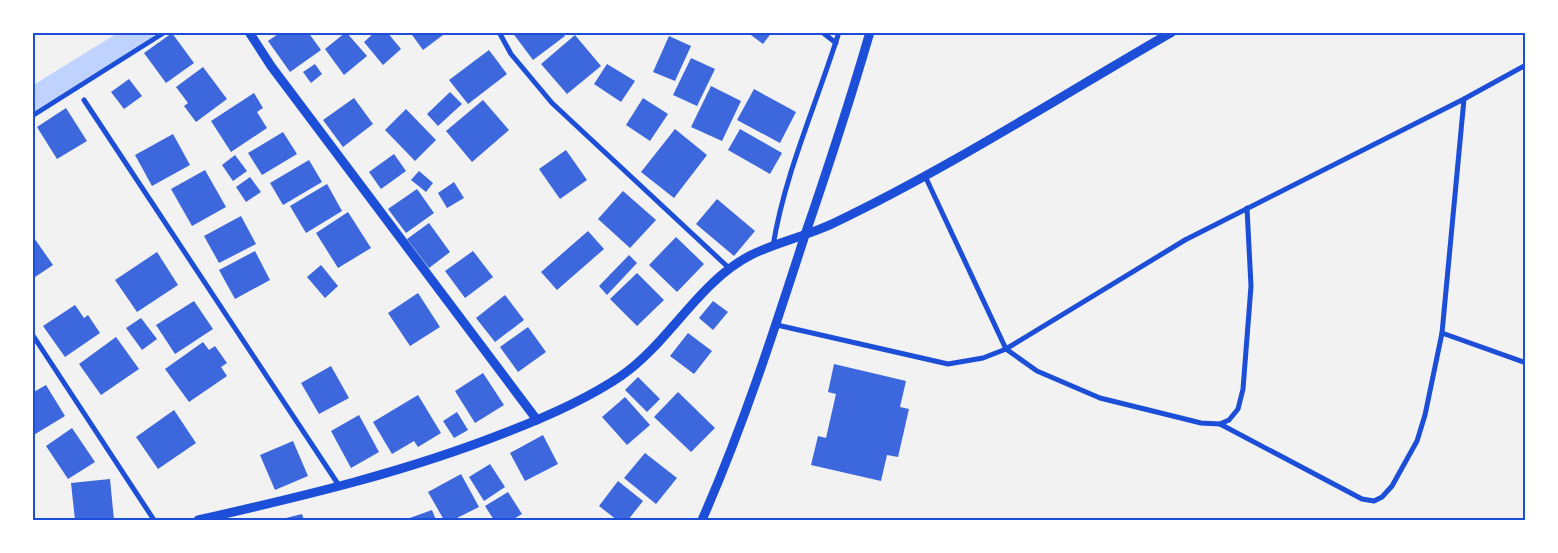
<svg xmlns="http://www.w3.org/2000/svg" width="1558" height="553" font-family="'Noto Serif',serif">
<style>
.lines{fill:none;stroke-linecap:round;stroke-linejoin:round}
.canal{stroke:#bfd3fe;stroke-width:24}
.building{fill:#3d67dc}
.minor{stroke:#1d4ed8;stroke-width:5}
.tertiary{stroke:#1d4ed8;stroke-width:9}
.neatline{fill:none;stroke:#1d4ed8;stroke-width:2}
</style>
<rect width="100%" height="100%" fill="#f2f2f2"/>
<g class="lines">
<path class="canal" d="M32,100L142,32"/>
</g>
<g class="building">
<path d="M281,32H308L321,50L290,72L268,41Z"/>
<path d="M346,32L367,56L344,75L325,49Z"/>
<path d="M375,32H387L401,49L383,65L364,42Z"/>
<path d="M410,32H447L423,50Z"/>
<path d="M512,32H562L565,36L533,60Z"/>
<path d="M747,32H772L763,44Z"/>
<path d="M172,33L194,63L166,83L144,53Z"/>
<path d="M575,35L601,66L567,94L541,64Z"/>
<path d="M669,36L691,46L675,81L653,72Z"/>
<path d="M489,50L507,74L468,104L449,80Z"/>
<path d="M691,58L715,69L697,106L673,95Z"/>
<path d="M315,64L322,74L311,83L303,72Z"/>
<path d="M607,64L635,81L621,102L594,84Z"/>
<path d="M203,67L227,99L196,122L184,106L188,103L176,87Z"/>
<path d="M129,79L142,96L124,109L111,92Z"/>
<path d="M711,86L741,101L722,141L691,127Z"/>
<path d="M754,89L796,112L780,143L737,120Z"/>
<path d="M450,92L462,104L438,126L427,114Z"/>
<path d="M254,93L263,108L257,112L267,128L231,152L211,121Z"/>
<path d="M354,98L373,124L343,147L323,120Z"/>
<path d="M643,98L668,114L650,141L626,125Z"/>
<path d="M483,100L509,130L472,162L446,131Z"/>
<path d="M66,108L87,141L57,159L37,127Z"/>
<path d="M406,109L436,140L415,161L385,130Z"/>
<path d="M675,129L707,155L674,198L641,172Z"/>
<path d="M740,129L782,153L770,174L728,150Z"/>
<path d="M283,132L297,154L262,175L248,153Z"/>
<path d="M173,134L190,165L152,186L135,155Z"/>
<path d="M566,150L587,180L560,199L539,169Z"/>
<path d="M394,154L406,171L381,189L369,172Z"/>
<path d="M235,155L247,171L233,181L222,165Z"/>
<path d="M309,160L322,182L283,205L270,183Z"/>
<path d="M205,170L226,207L192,226L171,189Z"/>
<path d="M419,171L433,183L426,192L411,180Z"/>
<path d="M250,177L261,192L246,202L236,187Z"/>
<path d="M454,182L464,198L447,208L438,193Z"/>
<path d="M327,184L342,211L306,233L290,206Z"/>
<path d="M417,189L434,213L406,233L388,209Z"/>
<path d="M623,191L656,220L630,248L598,219Z"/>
<path d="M717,199L755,231L734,256L696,224Z"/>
<path d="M348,212L371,248L338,268L316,233Z"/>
<path d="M241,216L256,244L219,263L204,236Z"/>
<path d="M429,223L450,252L429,268L407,239Z"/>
<path d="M588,231L604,249L557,290L541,272Z"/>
<path d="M32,235L53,265L32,279Z"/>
<path d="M676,237L704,264L677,292L649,265Z"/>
<path d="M255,251L270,280L235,299L219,270Z"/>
<path d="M473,251L493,277L465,298L445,271Z"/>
<path d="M157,252L178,285L137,312L115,280Z"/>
<path d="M629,255L637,263L607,295L599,286Z"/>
<path d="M321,265L338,286L325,298L307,277Z"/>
<path d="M637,273L664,300L637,326L610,299Z"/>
<path d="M418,293L440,327L410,346L388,313Z"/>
<path d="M505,295L524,320L495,342L476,318Z"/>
<path d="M194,301L213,329L175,354L156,325Z"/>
<path d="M713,301L728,312L713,330L699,318Z"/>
<path d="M75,305L84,318L88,315L100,333L65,357L43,326Z"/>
<path d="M141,318L157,339L142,350L126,328Z"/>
<path d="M528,327L546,352L518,372L500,347Z"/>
<path d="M688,333L712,351L694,374L670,356Z"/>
<path d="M116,337L139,369L101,395L79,364Z"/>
<path d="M203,342L209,350L215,346L227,363L221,367L227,376L189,402L165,369Z"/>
<path d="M834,364L906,381L900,407L909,409L898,457L887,455L881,481L811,465L818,436L826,438L836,394L828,392Z"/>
<path d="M331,366L349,398L319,414L301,383Z"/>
<path d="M483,373L504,405L475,423L455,391Z"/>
<path d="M638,377L660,399L647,412L625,390Z"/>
<path d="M46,385L65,416L32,436V393Z"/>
<path d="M678,392L715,428L691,452L654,417Z"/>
<path d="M418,395L441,433L418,447L414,441L392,454L373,422Z"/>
<path d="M625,397L650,425L627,445L602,417Z"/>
<path d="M174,410L196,443L158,469L136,437Z"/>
<path d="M457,412L468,430L454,438L443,421Z"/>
<path d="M359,415L379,452L351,468L331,431Z"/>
<path d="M72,428L95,462L68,479L46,446Z"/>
<path d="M543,435L558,464L525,481L510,453Z"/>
<path d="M293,441L308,476L275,490L260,455Z"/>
<path d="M645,453L677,478L656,504L624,478Z"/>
<path d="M490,464L505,487L484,501L469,477Z"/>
<path d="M461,474L479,507L453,520H444L428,492Z"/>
<path d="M110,479L114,520H75L71,483Z"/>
<path d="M618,481L643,501L628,520H617L599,506Z"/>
<path d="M508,492L522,514L512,520H494L485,506Z"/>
<path d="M432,510L436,520H404Z"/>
<path d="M302,514L304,520H278Z"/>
</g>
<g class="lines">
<g class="minor">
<path d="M499,32L511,54L552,103L730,269"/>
<path d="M822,32L836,43"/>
<path d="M84,100L340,487"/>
<path d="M32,116L165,32"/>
<path d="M925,176L1006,349L1037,371L1100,398L1201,423L1220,424L1229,420L1238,409L1243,389L1251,286L1247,208"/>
<path d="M773,246C785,172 817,103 839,32"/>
<path d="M777,325L948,364L983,358L1006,349L1185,240L1464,99L1526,65"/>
<path d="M1442,333L1526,363"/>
<path d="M32,334L154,520"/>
<path d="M1220,424L1362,499L1374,501L1382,497L1392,486L1417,441L1425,415L1442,333L1464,99"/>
</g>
<g class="tertiary">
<path d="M249,32L271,66L537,420"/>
<path d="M198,520C304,496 406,472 507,432C546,417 587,399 621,376C670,342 698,282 751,255C777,242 807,236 834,223C949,168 1061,96 1172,32"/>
<path d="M702,520C743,427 774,331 805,235C828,168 850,101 870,32"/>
</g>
</g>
<rect width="1558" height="553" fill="none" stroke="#ffffff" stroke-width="68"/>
<rect x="34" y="34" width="1490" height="485" class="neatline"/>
</svg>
